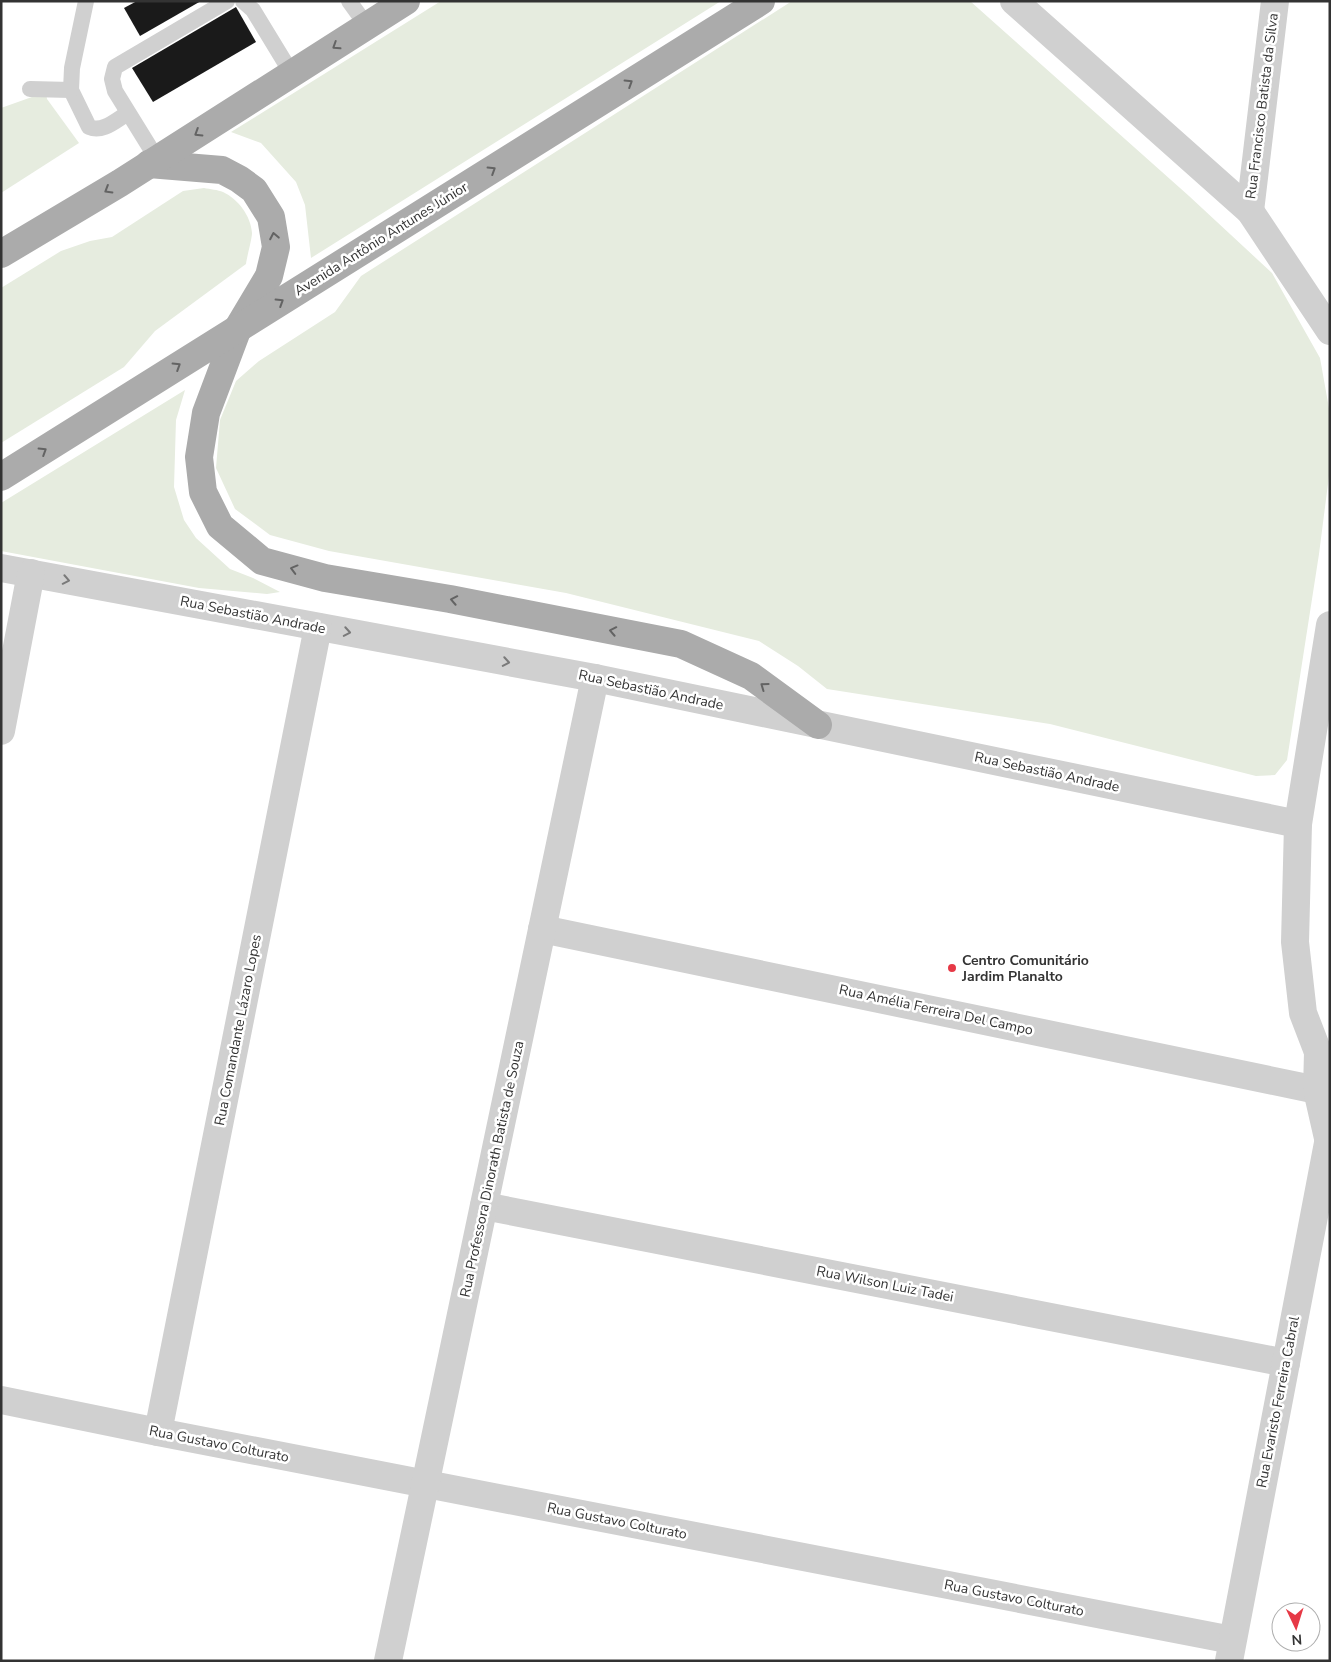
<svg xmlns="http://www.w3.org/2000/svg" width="1331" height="1662" font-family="'Nunito Sans',sans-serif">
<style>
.green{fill:#e6ecdf}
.building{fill:#1a1a1a}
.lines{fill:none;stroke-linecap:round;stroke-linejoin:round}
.service{stroke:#d0d0d0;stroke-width:16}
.minor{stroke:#d0d0d0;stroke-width:28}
.tertiary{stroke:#d0d0d0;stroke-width:28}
.primary{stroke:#ababab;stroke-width:28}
.oneway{stroke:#636363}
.oneway2{stroke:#7a7a7a}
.poi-dot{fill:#e63946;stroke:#fff;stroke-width:2}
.labels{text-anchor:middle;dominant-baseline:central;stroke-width:5;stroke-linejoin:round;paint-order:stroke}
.street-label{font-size:14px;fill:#333;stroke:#fff}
.poi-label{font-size:14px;font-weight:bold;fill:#333;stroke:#fff;text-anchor:start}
</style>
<rect width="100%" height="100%" fill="#fff"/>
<g class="green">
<path d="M441,1H721L311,258L305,205L296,182L261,143L231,132Z"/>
<path d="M792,1H970L1189,196L1272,273L1320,358L1330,414V468L1319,554L1287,760L1275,775L1256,776L1050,724L827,689L798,666L759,641L566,593L329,551L270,535L235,509L216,468L220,420L236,381L259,361L335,312L361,276Z"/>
<path d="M46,92L47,99L79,143L1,193V108Z"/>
<path d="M204,188C210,189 218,190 223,192C238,199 251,216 252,233C252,239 247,256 246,264L155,331L124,367L1,443V288L61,251L90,241L112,237L183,191Z"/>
<path d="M185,390L176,420L174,487L184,520L196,538L230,569L253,578L280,592L267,594L199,588L1,551V503Z"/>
</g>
<g class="building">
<path d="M137,1H201L140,36L124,8Z"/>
<path d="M236,7L256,42L153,102L132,68Z"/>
</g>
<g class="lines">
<g class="service">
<path d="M86,1L72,68L71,90L89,127C103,133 116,120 128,113"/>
<path d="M243,1L253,10L292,74"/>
<path d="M349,1L367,26"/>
<path d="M30,89L71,90"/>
<path d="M157,159L115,91L112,79L115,67L227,1"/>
</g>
<g class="minor">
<path d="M1250,211L1275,1"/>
<path d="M1,568L595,678L1298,824"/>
<path d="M1,731L31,573"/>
<path d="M542,929L1317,1090L1330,1091"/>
<path d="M484,1206L1286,1363"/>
<path d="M1,1400L158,1432L1232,1640"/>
<path d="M158,1432L318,627"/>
<path d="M388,1661L595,678"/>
<path d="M1229,1661L1328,1143"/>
</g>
<g class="tertiary">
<path d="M1014,1L1250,211L1330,331"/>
<path d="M1330,625L1298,824L1295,942L1303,1013L1318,1052L1330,1072"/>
<path d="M1318,1052L1317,1090L1330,1147"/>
</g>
<g class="primary">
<path d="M149,164L222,170L239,179L254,190L271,217L276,247L269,276L238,328L206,413L199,457L203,492L220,526L262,561L325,578L450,599L681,644L751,676L818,725"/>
<path d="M1,254L120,183L406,1"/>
<path d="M1,477L761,1"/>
</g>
</g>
<defs><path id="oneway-chevron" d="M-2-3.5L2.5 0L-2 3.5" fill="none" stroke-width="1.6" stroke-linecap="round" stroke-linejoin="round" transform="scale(1.25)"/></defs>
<g class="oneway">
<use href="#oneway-chevron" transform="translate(336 46) rotate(147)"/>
<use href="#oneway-chevron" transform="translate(629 83) rotate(-32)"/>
<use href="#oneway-chevron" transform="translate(198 133) rotate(148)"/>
<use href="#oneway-chevron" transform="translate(492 170) rotate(-32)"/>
<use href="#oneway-chevron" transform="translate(108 190) rotate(149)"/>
<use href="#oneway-chevron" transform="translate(274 236) rotate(-101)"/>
<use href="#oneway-chevron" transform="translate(280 302) rotate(-32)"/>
<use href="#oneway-chevron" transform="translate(177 366) rotate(-32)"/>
<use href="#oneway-chevron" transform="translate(43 451) rotate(-32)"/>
<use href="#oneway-chevron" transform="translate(294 569) rotate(-165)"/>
<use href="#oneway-chevron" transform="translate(454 600) rotate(-169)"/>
<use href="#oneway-chevron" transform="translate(613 631) rotate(-169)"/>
<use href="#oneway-chevron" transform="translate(764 686) rotate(-144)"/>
</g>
<g class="oneway2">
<use href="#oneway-chevron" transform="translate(66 580) rotate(11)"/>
<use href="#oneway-chevron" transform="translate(347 632) rotate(10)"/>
<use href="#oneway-chevron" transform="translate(506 662) rotate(10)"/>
</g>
<circle class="poi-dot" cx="952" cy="968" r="5"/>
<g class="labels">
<g class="street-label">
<text transform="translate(1262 106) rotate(-83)">Rua Francisco Batista da Silva</text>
<text transform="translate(381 239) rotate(-32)">Avenida Antônio Antunes Júnior</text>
<text transform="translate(253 615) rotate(11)">Rua Sebastião Andrade</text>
<text transform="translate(651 690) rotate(12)">Rua Sebastião Andrade</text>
<text transform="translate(1047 772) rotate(12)">Rua Sebastião Andrade</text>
<text transform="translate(936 1010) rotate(12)">Rua Amélia Ferreira Del Campo</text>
<text transform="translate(238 1030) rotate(-79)">Rua Comandante Lázaro Lopes</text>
<text transform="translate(492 1169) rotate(-78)">Rua Professora Dinorath Batista de Souza</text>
<text transform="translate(885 1284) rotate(11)">Rua Wilson Luiz Tadei</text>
<text transform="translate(1278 1402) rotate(-79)">Rua Evaristo Ferreira Cabral</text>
<text transform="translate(219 1444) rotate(11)">Rua Gustavo Colturato</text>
<text transform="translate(617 1521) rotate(11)">Rua Gustavo Colturato</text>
<text transform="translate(1014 1598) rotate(11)">Rua Gustavo Colturato</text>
</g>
<g class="poi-label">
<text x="962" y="960">Centro Comunitário<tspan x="962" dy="16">Jardim Planalto</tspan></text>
</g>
</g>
<rect width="1331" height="1662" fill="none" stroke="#333333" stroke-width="5"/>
<g transform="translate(1296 1627) rotate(176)"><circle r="24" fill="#ffffff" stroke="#adadad"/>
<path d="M0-4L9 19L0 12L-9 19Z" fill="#e63946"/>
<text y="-8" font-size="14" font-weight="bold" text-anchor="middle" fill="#333333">N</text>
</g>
</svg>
